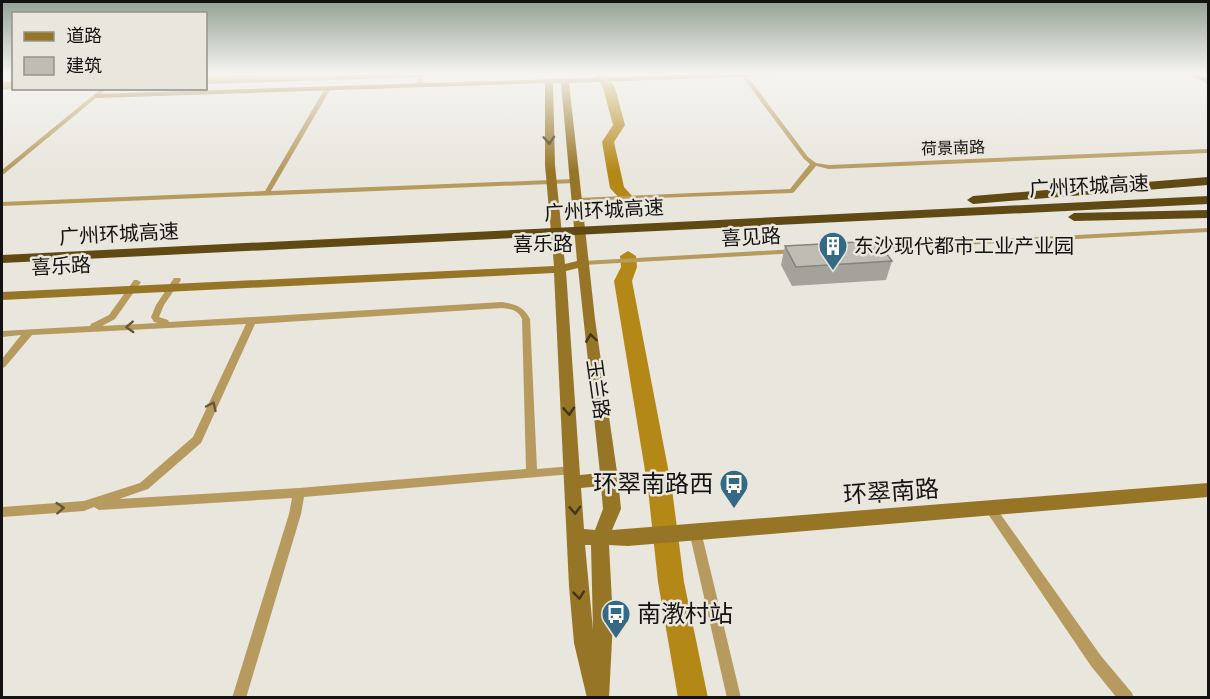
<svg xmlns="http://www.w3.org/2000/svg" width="1210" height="699" font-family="Bitter,'Noto Sans SC',serif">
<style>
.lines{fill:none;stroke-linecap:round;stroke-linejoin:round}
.river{fill:#b48816;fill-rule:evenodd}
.street{fill:#b69a5e;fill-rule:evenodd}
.secondary{fill:#977527;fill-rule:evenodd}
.highway{fill:#604913;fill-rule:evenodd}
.wall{fill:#a4a29b}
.building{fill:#bfbcb4;stroke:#86847e;stroke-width:1.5}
.oneway{stroke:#423519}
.oneway2{stroke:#665638}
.labels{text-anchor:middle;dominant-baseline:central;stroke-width:5;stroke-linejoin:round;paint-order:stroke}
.far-street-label{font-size:16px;fill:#151311;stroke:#e9e6de}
.street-label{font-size:20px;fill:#151311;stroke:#e9e6de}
.poi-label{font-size:20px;fill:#151311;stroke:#e9e6de;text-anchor:start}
.near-poi-label{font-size:24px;fill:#151311;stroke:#e9e6de;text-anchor:end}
.near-street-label{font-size:24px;fill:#151311;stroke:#e9e6de}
</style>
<rect width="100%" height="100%" fill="#e9e6de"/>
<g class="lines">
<g class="river">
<path d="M312,73H417L412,76L206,82V76Z"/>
<path d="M596,73H606L615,88L625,125L614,142L624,187L632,196L630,199H620L610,188L602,142L613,125L603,88Z"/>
<rect x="2" y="82" width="12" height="6"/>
<path d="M628,251L636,256L637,267L632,281L672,489L684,582L708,698H678L658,582L648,489L614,281L621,267L620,256Z"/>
</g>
<g class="street">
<path d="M420,73H424L422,85L419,87L416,85Z"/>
<path d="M742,73H745L808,157L816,163L829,165L1208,149V153L829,169L816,166L794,192L792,193L575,201L574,200L577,198L790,189L810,164L804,159L741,75Z"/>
<path d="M328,86L331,88L271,191L575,179L578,181L575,183L2,206V202L265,191L325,88Z"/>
<path d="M102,88H108L4,174L2,175V170Z"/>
<path d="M1208,228V232L870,250L866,248L870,246Z"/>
<path d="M796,249H799V253L583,265L579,263L583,261Z"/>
<path d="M174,278H180L181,280L164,305L159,317L168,320L169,322L502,302C515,304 524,307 530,319L537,469L572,466L576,467L577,470L576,473L572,474L304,497L301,514L246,698H232L289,514L292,498L99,510L94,507L84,511L2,517V507L84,501L140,483L193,437L246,324L32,335L5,367L2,368V359L21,335L2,337V331L90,326L91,324L109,315L134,280H137L141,282L115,319L102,326L158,323L154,322L151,317L156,305ZM502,308C511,309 518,310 522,319L526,469L299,488L119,499L148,489L201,443L255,324Z"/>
<path d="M990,503L994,505L1101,656L1132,693L1134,698H1117L1091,666L986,511L984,508L986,505Z"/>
<path d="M695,526L699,527L701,531L741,698H727L689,531L691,527Z"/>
</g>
<g class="secondary">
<path d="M422,73H425V77L206,84V80Z"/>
<path d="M733,73H794L790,75L569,83L595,319L618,479L621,509L612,530L1208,483V497L628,546L609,545L613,621L609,698H587L574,643L569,586L554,273L2,300V292L554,266L545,165V83L98,98H95V94ZM553,83H561L577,261L565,264L555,165ZM578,268L600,473L580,475L566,271ZM601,486L603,509L595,530L584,529L581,488ZM585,545H591L593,630Z"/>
<path d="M1186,73H1195L1208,79V84Z"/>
<path d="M2,86H14V88H17L2,90Z"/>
</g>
<g class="highway">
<path d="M1208,177V185L973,204L967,200L973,196Z"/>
<path d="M1208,196V204L2,263V255Z"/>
<path d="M1208,210V218L1074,221L1068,217L1074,213Z"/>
</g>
</g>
<path class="wall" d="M785,246L892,261L886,280L792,286L781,265Z"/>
<path class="building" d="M877,241L892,261L796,267L785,246Z"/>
<defs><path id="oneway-chevron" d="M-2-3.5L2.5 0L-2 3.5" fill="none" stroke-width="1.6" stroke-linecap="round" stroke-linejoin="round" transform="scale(1.5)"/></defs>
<g class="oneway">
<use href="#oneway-chevron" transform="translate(549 140) rotate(87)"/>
<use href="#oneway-chevron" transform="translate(591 338) rotate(-98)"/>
<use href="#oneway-chevron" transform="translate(569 411) rotate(86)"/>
<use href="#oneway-chevron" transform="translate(575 510) rotate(87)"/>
<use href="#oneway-chevron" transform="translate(579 595) rotate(84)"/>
</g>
<g class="oneway2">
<use href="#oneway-chevron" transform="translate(130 327) rotate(177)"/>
<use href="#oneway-chevron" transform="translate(212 406) rotate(-65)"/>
<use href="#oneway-chevron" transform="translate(60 508) rotate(-4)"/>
</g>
<linearGradient id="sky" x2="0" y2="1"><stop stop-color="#93a294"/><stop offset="0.43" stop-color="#f5f4f0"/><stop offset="1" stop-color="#f5f4f0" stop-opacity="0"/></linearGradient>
<rect width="1210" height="171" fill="url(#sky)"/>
<defs>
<g id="building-pin" transform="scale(1.5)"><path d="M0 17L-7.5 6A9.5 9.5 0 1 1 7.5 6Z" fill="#356a86" stroke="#e9e6de"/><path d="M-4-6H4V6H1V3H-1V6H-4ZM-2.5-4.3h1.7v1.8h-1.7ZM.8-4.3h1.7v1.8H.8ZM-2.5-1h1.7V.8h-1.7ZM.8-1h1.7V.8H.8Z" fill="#fff"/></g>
<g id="bus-pin" transform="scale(1.5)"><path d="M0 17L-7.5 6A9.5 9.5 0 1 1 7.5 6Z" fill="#356a86" stroke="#e9e6de"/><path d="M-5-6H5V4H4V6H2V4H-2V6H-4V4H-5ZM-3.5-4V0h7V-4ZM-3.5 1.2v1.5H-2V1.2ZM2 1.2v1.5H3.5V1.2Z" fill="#fff"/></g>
</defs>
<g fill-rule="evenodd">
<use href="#building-pin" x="833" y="246"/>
<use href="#bus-pin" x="734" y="484"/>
<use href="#bus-pin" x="616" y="614"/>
</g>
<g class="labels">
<g class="far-street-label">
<text transform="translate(953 148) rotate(-2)">荷景南路</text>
</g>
<g class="street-label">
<text transform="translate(1089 186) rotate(-3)">广州环城高速</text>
<text transform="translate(604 210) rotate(-3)">广州环城高速</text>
<text transform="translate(119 234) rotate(-3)">广州环城高速</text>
<text transform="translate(751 237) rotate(-3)">喜见路</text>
<text x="543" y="244">喜乐路</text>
<text transform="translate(61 266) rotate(-3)">喜乐路</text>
<text transform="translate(598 389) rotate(82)">玉兰路</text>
</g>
<g class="poi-label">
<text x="854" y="246">东沙现代都市工业产业园</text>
</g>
<g class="near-poi-label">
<text x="713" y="484">环翠南路西</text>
<text x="637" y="614" text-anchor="start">南漖村站</text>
</g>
<g class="near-street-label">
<text transform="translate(891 492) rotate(-4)">环翠南路</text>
</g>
</g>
<rect width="1210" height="699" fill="none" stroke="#151311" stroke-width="6"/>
<rect x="12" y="12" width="195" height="78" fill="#e9e6de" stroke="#94928c" stroke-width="1.5"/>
<rect x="24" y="32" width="30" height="9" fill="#977527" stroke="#94928c" stroke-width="1.5"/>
<text x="66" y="42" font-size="18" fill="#151311">道路</text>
<rect x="24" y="57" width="30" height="18" fill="#bfbcb4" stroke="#94928c" stroke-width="1.5"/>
<text x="66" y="72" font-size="18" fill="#151311">建筑</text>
</svg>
